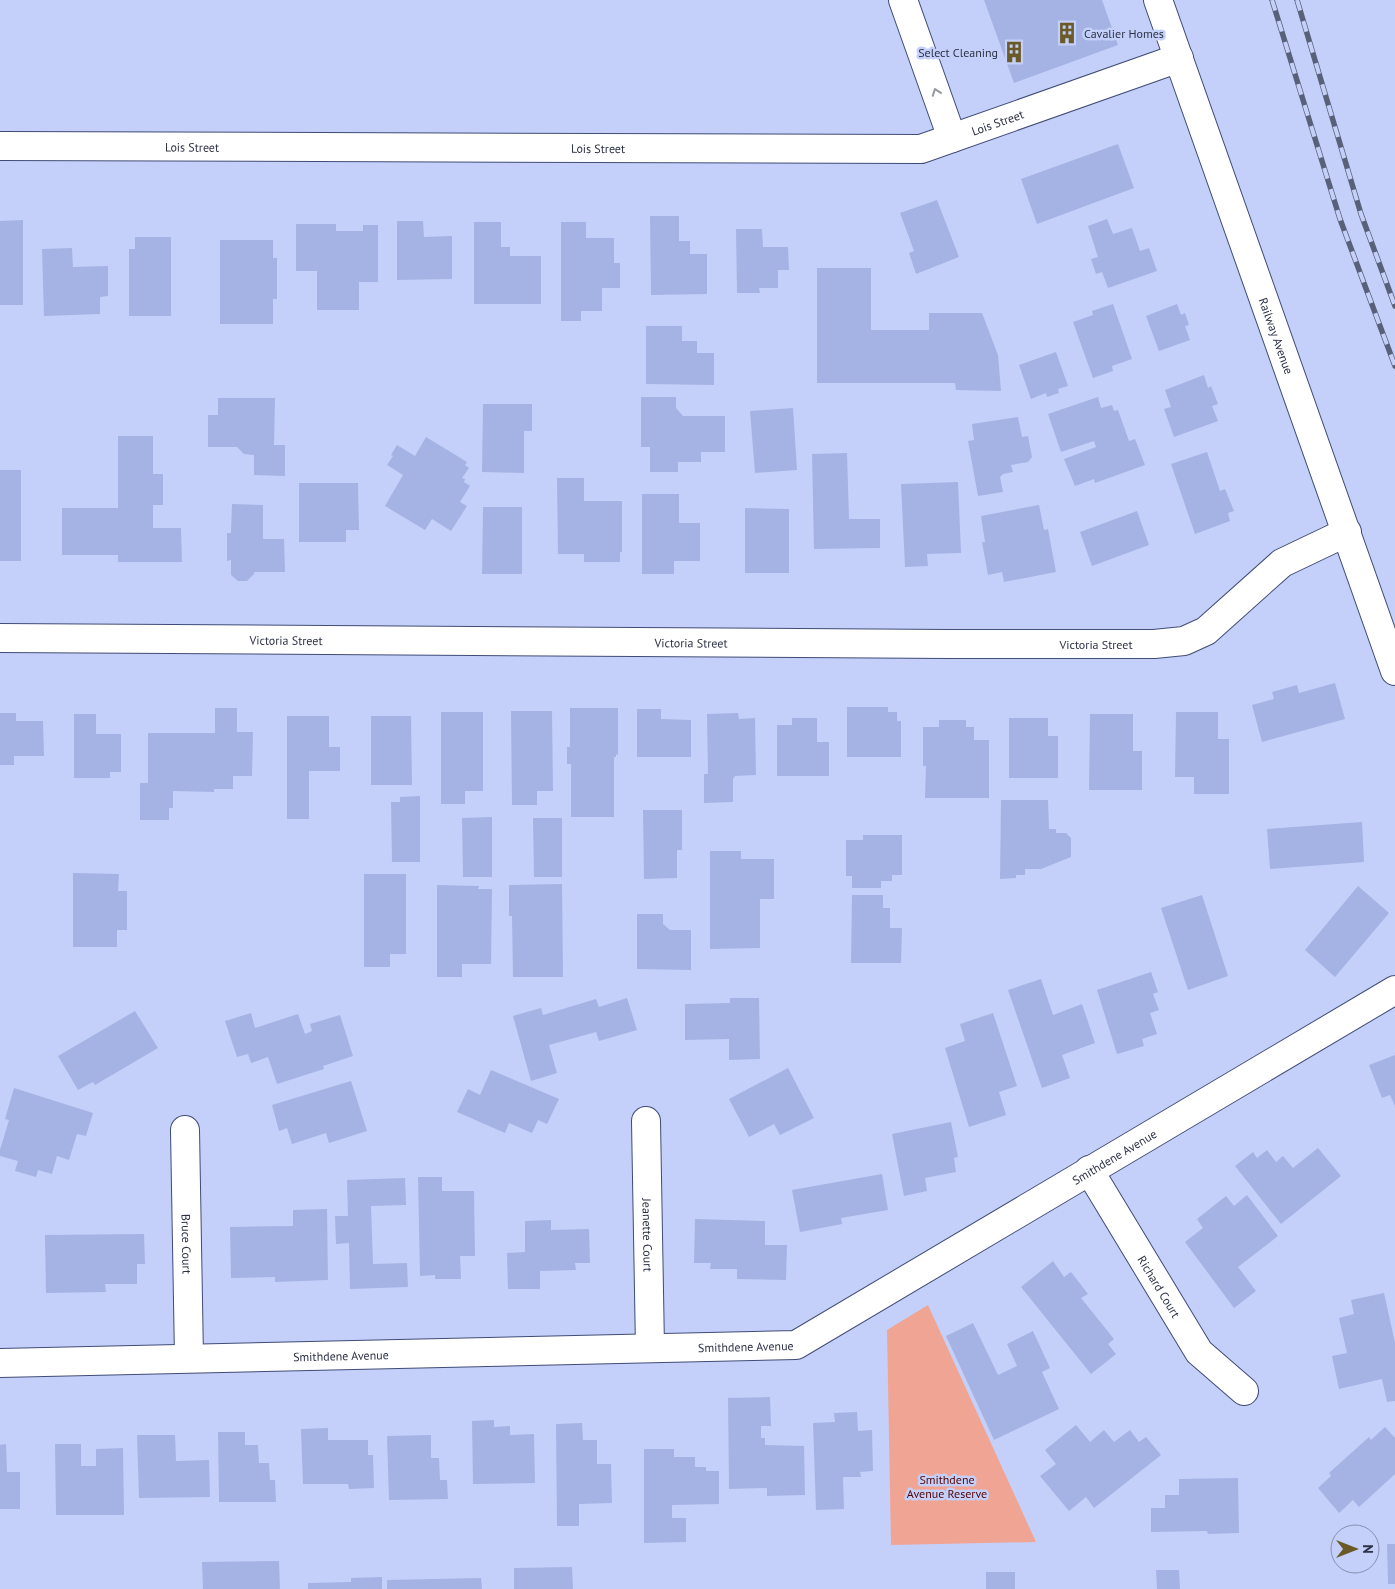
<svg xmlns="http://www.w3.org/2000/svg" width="1395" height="1589" font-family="'PT Sans',sans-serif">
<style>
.green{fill:#f0a494}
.building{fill:#a5b3e4}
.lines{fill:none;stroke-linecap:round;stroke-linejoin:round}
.minor-casing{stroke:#414c76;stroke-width:30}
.minor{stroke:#fff;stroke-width:28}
.rail-casing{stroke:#59607a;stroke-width:5.5}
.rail{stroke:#c4d0f9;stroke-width:4;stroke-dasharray:11;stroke-linecap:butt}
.oneway{stroke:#9698a2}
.labels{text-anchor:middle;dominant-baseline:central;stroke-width:5;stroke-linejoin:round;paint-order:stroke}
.poi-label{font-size:12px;fill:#2c3145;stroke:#c4d0f9;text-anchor:start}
.street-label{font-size:12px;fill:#2c3145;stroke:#c4d0f9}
.park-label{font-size:12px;fill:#540500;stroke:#c4d0f9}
</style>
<rect width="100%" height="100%" fill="#c4d0f9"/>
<path class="green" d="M928,1305L1036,1542L891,1545L887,1330Z"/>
<g class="building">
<path d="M984,0H1102L1118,45L1014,83Z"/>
<path d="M1118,144L1134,188L1037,224L1021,179Z"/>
<path d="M937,200L959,257L916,274L909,253L914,251L900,213Z"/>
<path d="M650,216H679V241H690V254H707V294L651,295Z"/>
<path d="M1107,219L1113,234L1132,228L1140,251L1149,248L1157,271L1108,288L1102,272L1096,274L1091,259L1098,257L1088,226Z"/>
<path d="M23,220V305H0V221Z"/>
<path d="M397,221H423L424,237L452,236V279L397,280Z"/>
<path d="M474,222H501V247H510V256H541V304H474Z"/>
<path d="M561,222H586V238H614V263H620V288H602V311H581V321H561Z"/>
<path d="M296,224H336V231H363V225H378V282H359V310H317V271H296Z"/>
<path d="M736,229H762L763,247H788L789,270H778V288H759L760,293H737Z"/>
<path d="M135,237H171V316H129V249H135Z"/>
<path d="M220,240H273V258H277V299H273V324H220Z"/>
<path d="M72,248L73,267L108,266V296L100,297V314L44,316L42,249Z"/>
<path d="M817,268H871V330H929V313H982L998,355L1001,391L956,390L955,383H817Z"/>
<path d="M1113,304L1132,359L1112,366L1113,371L1093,378L1073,322L1093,315L1092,311Z"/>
<path d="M1177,304L1181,315L1185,313L1189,325L1185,326L1190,340L1159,351L1146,316Z"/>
<path d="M646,326H682V341H697V353H714V385L646,384Z"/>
<path d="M1056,352L1068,386L1058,389L1059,393L1047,397L1046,393L1031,399L1019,365Z"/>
<path d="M1204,375L1208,388L1211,386L1218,404L1212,406L1218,421L1174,437L1164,409L1171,407L1165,390Z"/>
<path d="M641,397H676V408L683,416H725V452H701V462H678V472H650V447H641Z"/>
<path d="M1098,397L1101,408L1112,405L1114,411L1118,410L1129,441L1135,439L1145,465L1095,483L1094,479L1075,486L1064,459L1096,447L1094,441L1061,452L1048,414Z"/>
<path d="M218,398H275L274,445H285V476L254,475V455L244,454L237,447H208V415H218Z"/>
<path d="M483,404H532V431H524V473L482,472Z"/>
<path d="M793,408L797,470L755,473L750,411Z"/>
<path d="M1018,417L1022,437L1028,436L1032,457L1028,462L1011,465L1013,472L1003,474L1000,477L1003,492L978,496L968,441L974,440L972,424Z"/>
<path d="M118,436H153V474H163V505H153V528H181L182,562H118V555H62V508H118Z"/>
<path d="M426,437L467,462L465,465L469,468L462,478L465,479L464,482L470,486L460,502L467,506L451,531L432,519L425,530L385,506L403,475L387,465L393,456L391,455L397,445L415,456Z"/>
<path d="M1207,452L1220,491L1225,489L1234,511L1228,513L1230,521L1195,534L1171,464Z"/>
<path d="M847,453L849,519H880V548L814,549L812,454Z"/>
<rect x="0" y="470" width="21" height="91"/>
<path d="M557,478H584V501H622V552H620V562H584V554H558Z"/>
<path d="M958,482L961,553L927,554L928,566L905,567L901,484Z"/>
<path d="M299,483H358L359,530H346V542H299Z"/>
<path d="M642,494H679V523H700V561H674V574H642Z"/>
<path d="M232,504L263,505V539H284L285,572H254V574L247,581H238L231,575V560L227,561V533H231Z"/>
<path d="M1039,505L1044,530L1048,529L1056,572L1004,582L1002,572L988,575L982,542H985L981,516Z"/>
<path d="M483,507H522V574H482Z"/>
<path d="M745,508L789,509V573H745Z"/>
<path d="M1137,511L1149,545L1092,566L1080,532Z"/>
<path d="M1335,683L1345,719L1262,742L1252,705L1274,699L1272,692L1297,685L1299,693Z"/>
<path d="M847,707H888V712H897V721H901V757H847Z"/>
<path d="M215,708H237V732H253L252,776H233V789H214V792L173,791V808H169V820H140V783H148V733H215Z"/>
<path d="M570,708H618V755L616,754V757H614V817H571V764H567V747H570Z"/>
<path d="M637,709H661V719L691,720V757H637Z"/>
<path d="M511,711H552L553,791H537V805H512Z"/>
<path d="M441,712H483V791H465V804H441Z"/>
<path d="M1176,712H1218V739H1229V794H1194V777H1175Z"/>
<path d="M0,713H16V721H43L44,756H14V765H0Z"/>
<path d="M738,713L739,719L755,718L756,775L735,776L733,779V802L704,803V774H708L707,714Z"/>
<path d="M74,714H96V734H121V772H110V778H74Z"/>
<path d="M1090,714H1133V751H1142V790H1089Z"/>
<path d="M287,716H329V747H340V771H309V819H287Z"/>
<path d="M371,716H411L412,785H371Z"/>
<path d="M792,718H817V742H829V776H777V725H792Z"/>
<path d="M1009,718H1048V736H1058V778H1009Z"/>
<path d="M939,720H966V727H974V740H989V798H925L926,766H923V727H939Z"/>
<path d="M420,796V862H392L391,802H400V797Z"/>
<path d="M1001,800H1048L1049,829H1056V833H1066L1071,838V857L1041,869H1025V875H1016V878L1000,879Z"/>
<path d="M643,810H682V850H677V878L644,879Z"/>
<path d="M492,817V877H463L462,818Z"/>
<path d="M533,818H562V877H534Z"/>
<path d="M1362,822L1364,862L1270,869L1267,829Z"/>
<path d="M863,835H902V875H892V881H881V888H852V876H846V840H863Z"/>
<path d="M710,851H741V859H774V899H760V948L710,949Z"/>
<path d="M73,873L119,874L118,891H127V930H117V947H73Z"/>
<path d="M364,874H406V954H390V967H364Z"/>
<path d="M562,884L563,977H513L512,916H509V885Z"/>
<path d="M437,885L479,886L478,889H492L491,964H462V977H437Z"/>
<path d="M1358,886L1389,913L1335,977L1305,950Z"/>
<path d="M852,895H883V908H890V928H902L901,963H851Z"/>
<path d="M1202,895L1228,976L1188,990L1161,908Z"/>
<path d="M637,914H663V924L670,930H691V970L637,969Z"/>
<path d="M1151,972L1158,992L1153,994L1159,1010L1150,1013L1157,1034L1142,1039L1144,1046L1117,1054L1097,990Z"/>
<path d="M1041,979L1053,1015L1082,1004L1095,1043L1062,1055L1070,1078L1042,1088L1008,990Z"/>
<path d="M627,998L637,1030L599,1041L596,1032L549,1045L557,1073L531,1081L513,1016L541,1008L543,1015L596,999L599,1007Z"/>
<path d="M730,998H759L760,1059L729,1060V1039L685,1040V1004L730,1003Z"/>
<path d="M135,1011L158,1048L95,1085L93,1082L78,1090L58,1056Z"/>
<path d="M251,1013L255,1028L298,1014L305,1034L312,1031L310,1024L340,1015L353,1056L323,1066L324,1069L277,1084L268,1057L251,1063L248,1054L237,1057L225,1021Z"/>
<path d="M993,1013L1017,1086L999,1092L1006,1115L969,1127L945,1048L965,1041L960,1024Z"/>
<path d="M1395,1055V1106L1390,1095L1382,1098L1369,1065Z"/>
<path d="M788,1068L814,1118L780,1135L774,1124L749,1137L729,1099Z"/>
<path d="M491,1070L559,1099L547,1124L538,1120L532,1133L509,1123L505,1133L457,1112L468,1089L480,1095Z"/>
<path d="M351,1081L367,1131L329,1143L326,1133L292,1144L287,1128L279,1131L272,1105Z"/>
<path d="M14,1088L93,1113L86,1136L77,1134L69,1160L57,1156L52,1174L38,1170L36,1177L15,1171L18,1161L0,1156V1150L9,1120L5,1119Z"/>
<path d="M951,1122L958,1157L954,1158L956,1172L925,1178L927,1191L904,1196L892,1134Z"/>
<path d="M1318,1148L1341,1176L1281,1224L1235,1166L1253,1152L1257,1158L1267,1150L1276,1162L1283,1156L1293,1168Z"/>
<path d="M882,1174L888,1210L841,1218L842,1224L800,1232L792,1190Z"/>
<path d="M418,1177H442V1191H474L475,1256H460L461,1279H435V1275L420,1276Z"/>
<path d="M405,1178L406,1205L371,1206L373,1264L407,1263L408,1287L350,1289L349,1243L336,1244L335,1216H348L347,1180Z"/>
<path d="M1247,1195L1278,1236L1238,1267L1256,1291L1234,1308L1185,1242L1203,1228L1197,1219L1226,1196L1234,1206Z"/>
<path d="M327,1209L328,1280L275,1282V1277L231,1278L230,1227L293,1226V1210Z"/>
<path d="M695,1219L765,1221V1245H787L786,1280L737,1279V1269H710L711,1263H694Z"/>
<path d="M551,1220V1230L589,1229L590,1263H575L576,1270L540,1271V1289H508L507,1253L525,1252V1221Z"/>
<path d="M144,1234L145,1264H137V1284H105L106,1292L46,1293L45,1235Z"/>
<path d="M1053,1261L1064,1277L1071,1272L1088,1294L1081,1298L1114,1339L1108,1344L1116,1354L1091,1374L1021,1287Z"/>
<path d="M1384,1293L1395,1343V1401L1387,1402L1382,1379L1339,1389L1332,1356L1347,1353L1339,1318L1354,1314L1351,1300Z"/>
<path d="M973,1323L998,1375L1017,1366L1007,1344L1033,1331L1050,1368L1042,1372L1059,1409L994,1440L946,1336Z"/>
<path d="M770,1397L771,1426H761V1438H765V1445L804,1446L805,1495L767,1496V1488L729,1489L728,1398Z"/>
<path d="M857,1412L858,1431L872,1430L873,1471L860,1472L861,1477H843L844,1509L816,1510L813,1423L835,1422L834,1413Z"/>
<path d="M494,1420V1427L510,1426V1435L534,1434L535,1483L473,1484L472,1421Z"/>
<path d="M582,1423L583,1440H597V1464H611L612,1503L579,1504V1526H557L556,1424Z"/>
<path d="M1076,1425L1090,1442L1104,1430L1114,1442L1130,1430L1139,1442L1146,1437L1161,1455L1094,1508L1086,1497L1069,1511L1040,1476L1056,1464L1045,1450Z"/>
<path d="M1385,1427L1395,1438V1474L1359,1507L1353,1500L1339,1513L1318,1488L1331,1476L1329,1473L1369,1437L1371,1440Z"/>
<path d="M328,1428V1440H368V1455H373L374,1488L349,1489L348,1484H303L301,1429Z"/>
<path d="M218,1432H245V1445H258L259,1463H269L270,1480H275L276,1502H219Z"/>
<path d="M137,1435H175L176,1461L209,1460L210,1497L139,1498Z"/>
<path d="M431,1435V1458H439L440,1480H447L448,1499L389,1500L387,1436Z"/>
<path d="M6,1444L7,1472H20V1509H0V1445Z"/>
<path d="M55,1444H81V1466H96V1449L123,1448L124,1515H56Z"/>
<path d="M644,1449H674V1457H695V1467H706V1471H719V1504L672,1505V1518H686V1542L644,1543Z"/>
<path d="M1238,1478L1239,1533L1208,1534L1207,1531L1151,1532V1508H1165V1495H1179V1479Z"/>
<path d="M1387,1544H1395V1584H1388Z"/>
<path d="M279,1561L280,1589H203L202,1562Z"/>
<path d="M572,1567L573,1589H514V1568Z"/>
<path d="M1156,1570H1179L1180,1589H1157Z"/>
<rect x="986" y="1572" width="29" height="17"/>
<path d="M382,1577V1589H308V1583L351,1582V1578Z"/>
<path d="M481,1578L482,1589H387V1580Z"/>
</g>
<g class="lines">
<g class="minor-casing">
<g id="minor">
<path d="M903,0L952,138"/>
<path id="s1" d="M1158,0L1395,671"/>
<path id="s2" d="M0,146L921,149L1179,58"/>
<path id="s3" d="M0,638L949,644H1154L1184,641L1206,631L1282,563L1347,532"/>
<path id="s4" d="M646,1121L650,1348"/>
<path id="s5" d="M185,1130L189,1358"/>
<path id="s6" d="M1089,1170L1199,1352L1244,1391"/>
<path id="s7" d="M0,1363L796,1345L1395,990"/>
</g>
</g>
<use href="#minor" class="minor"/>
<g class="rail-casing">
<g id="rail">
<path d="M1272,0L1340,219L1395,366"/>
<path d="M1297,0L1361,214L1395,306"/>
</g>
</g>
<use href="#rail" class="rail"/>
</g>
<defs><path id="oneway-chevron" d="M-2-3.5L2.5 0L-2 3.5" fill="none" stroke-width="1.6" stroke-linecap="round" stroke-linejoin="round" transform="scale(1.25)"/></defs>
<use class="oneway" href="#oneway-chevron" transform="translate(936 92) rotate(-110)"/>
<defs>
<g id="building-bare" transform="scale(1.725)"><path d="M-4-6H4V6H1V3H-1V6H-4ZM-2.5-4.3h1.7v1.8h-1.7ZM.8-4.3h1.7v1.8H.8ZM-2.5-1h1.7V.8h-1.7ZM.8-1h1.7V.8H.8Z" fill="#6a5a28" stroke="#c4d0f9" stroke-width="2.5" paint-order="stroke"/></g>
</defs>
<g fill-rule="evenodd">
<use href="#building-bare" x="1067" y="33"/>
<use href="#building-bare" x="1014" y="52"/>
</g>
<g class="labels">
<g class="poi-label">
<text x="1084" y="33">Cavalier Homes</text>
<text x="998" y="52" text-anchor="end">Select Cleaning</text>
</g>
<g class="street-label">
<text stroke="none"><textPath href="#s2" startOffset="1002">Lois Street</textPath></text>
<text stroke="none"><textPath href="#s2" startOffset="192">Lois Street</textPath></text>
<text stroke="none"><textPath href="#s2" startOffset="598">Lois Street</textPath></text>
<text stroke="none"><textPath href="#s1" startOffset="356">Railway Avenue</textPath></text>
<text stroke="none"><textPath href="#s3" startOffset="286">Victoria Street</textPath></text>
<text stroke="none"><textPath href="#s3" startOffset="691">Victoria Street</textPath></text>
<text stroke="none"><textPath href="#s3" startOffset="1096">Victoria Street</textPath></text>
<text stroke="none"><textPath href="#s7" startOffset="1166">Smithdene Avenue</textPath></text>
<text stroke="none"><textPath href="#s4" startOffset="114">Jeanette Court</textPath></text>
<text stroke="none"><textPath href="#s5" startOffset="114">Bruce Court</textPath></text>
<text stroke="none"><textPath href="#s6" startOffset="136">Richard Court</textPath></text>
<text stroke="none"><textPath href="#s7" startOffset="746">Smithdene Avenue</textPath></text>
<text stroke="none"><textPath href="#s7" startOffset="341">Smithdene Avenue</textPath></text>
</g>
<g class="park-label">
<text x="947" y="1479">Smithdene<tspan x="947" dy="14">Avenue Reserve</tspan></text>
</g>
</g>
<g transform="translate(1355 1549) rotate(90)"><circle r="24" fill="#c4d0f9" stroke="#8790b1"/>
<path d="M0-4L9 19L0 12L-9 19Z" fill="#6a5a28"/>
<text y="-8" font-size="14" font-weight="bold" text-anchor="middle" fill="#2c3145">N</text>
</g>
</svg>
